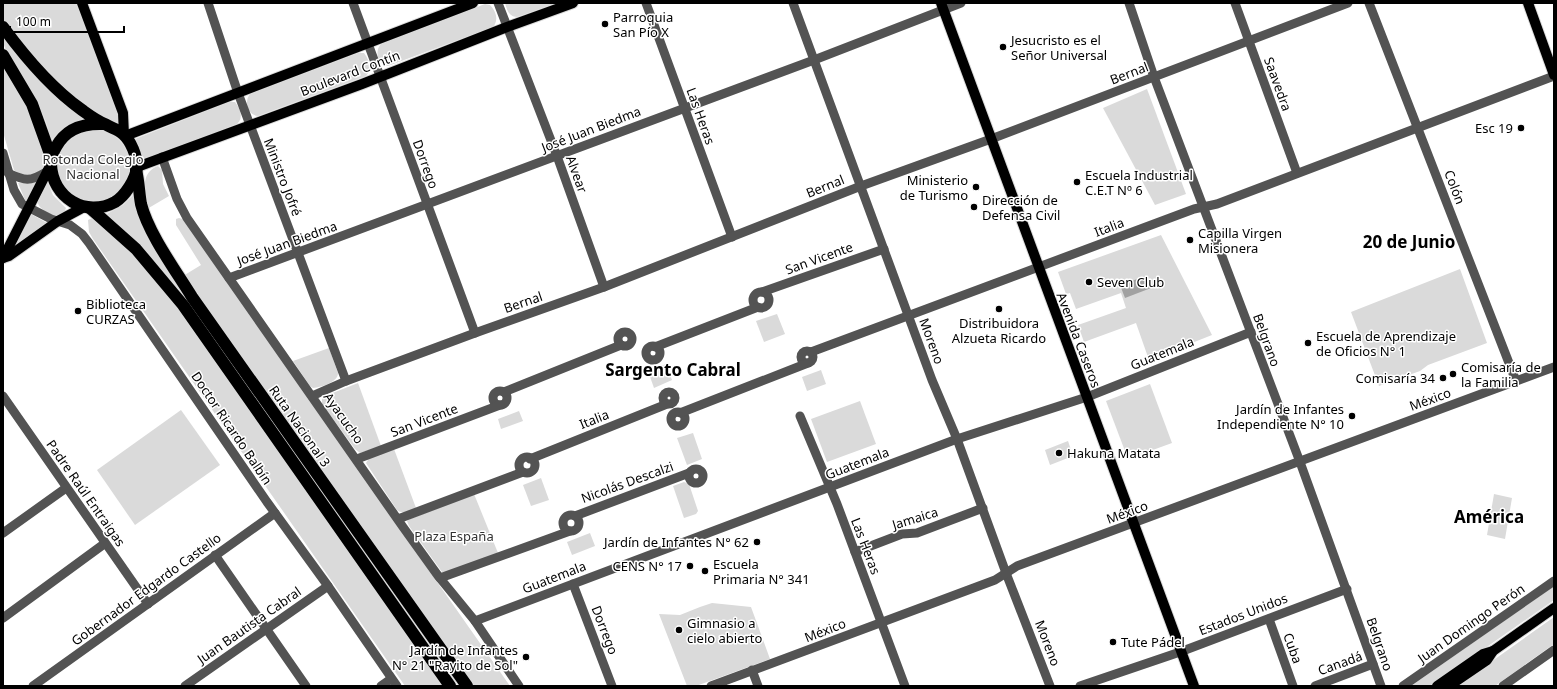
<svg xmlns="http://www.w3.org/2000/svg" width="1557" height="689" font-family="'Noto Sans',sans-serif">
<style>
.green{fill:#dadada}
.water{fill:#a1a1a1}
.lines{fill:none;stroke-linecap:round;stroke-linejoin:round}
.major-casing{stroke:#dbdbdb;stroke-width:12}
.highway-casing{stroke:#dbdbdb;stroke-width:14}
.minor{stroke:#535353;stroke-width:9}
.major{stroke:#000;stroke-width:10}
.highway{stroke:#000;stroke-width:12}
.poi-dot{fill:#000;stroke:#fff;stroke-width:1.5}
.labels{text-anchor:middle;dominant-baseline:central;stroke-width:3;stroke-linejoin:round;paint-order:stroke}
.poi-label{font-size:13px;fill:#000;stroke:#fff;text-anchor:start}
.street-label{font-size:13px;fill:#000;stroke:#fff}
.park-label{font-size:13px;fill:#313131;stroke:#fff}
.district-label{font-size:17px;font-weight:bold;fill:#000;stroke:#fff}
</style>
<rect width="100%" height="100%" fill="#fff"/>
<g class="green">
<path d="M3,3H78L120,112L119,121L117,123L104,118L70,96L59,86L3,21Z"/>
<path d="M505,3H557L517,17C509,17 507,10 505,3Z"/>
<path d="M485,4L490,5C496,11 499,20 493,27L388,66C378,65 374,51 381,44Z"/>
<path d="M3,33L83,117V119L66,126L51,140H50C48,107 14,75 4,45C2,42 3,37 3,33Z"/>
<path d="M358,53H364C369,60 373,68 366,76L258,116C247,115 244,101 250,94Z"/>
<path d="M3,63L29,107L44,152L45,163L43,168L38,173L31,177L17,173L14,170L3,132Z"/>
<path d="M1147,89L1186,194L1155,205L1103,108Z"/>
<path d="M229,102H235C240,108 244,118 237,124L142,160L134,141L135,139Z"/>
<circle cx="93" cy="166" r="37"/>
<path d="M158,166L162,170L163,184L169,196L147,209C144,194 140,172 158,166Z"/>
<path d="M36,181L37,182L27,200H25L18,183Z"/>
<path d="M45,182L48,183L53,195L66,208L64,213L54,216C32,205 36,202 45,182Z"/>
<path d="M133,195L134,196L185,296L105,215L123,205Z"/>
<path d="M31,214L47,223L11,250Z"/>
<path d="M92,218C123,235 154,276 177,303L444,686H405L93,239L89,232L88,220Z"/>
<path d="M179,218L183,219L510,686H472L183,276L201,265L176,225V219Z"/>
<path d="M1161,235L1212,335L1149,360L1136,323L1084,342L1078,325L1126,308L1121,293L1076,309L1070,293L1066,294L1058,272Z"/>
<path d="M1460,269L1487,343L1428,365L1420,371L1379,386L1351,312Z"/>
<path d="M777,314L785,334L764,342L756,321Z"/>
<path d="M329,348L338,373C338,382 322,387 313,388L310,386L293,361Z"/>
<path d="M666,364L672,380L654,388L648,371Z"/>
<path d="M821,370L826,384L807,391L802,377Z"/>
<path d="M358,383L381,446L360,453L355,449L322,404V399L325,396Z"/>
<path d="M1150,384L1172,443L1128,459L1106,401Z"/>
<path d="M860,401L876,444L827,462L811,419Z"/>
<path d="M181,410L220,465L135,525L97,470Z"/>
<path d="M519,411L523,421L501,429L498,419Z"/>
<path d="M693,433L702,459L687,465L677,438Z"/>
<path d="M1068,441L1073,456L1050,465L1045,450Z"/>
<path d="M394,449L416,508C410,510 403,515 397,510L366,463L369,458Z"/>
<path d="M541,478L549,500L531,506L523,485Z"/>
<path d="M684,482L689,484L698,511L696,514L684,518L673,486Z"/>
<path d="M474,494L498,553L444,573L442,572L409,526L407,521L410,519Z"/>
<path d="M1494,494L1512,498L1505,539L1487,535Z"/>
<path d="M590,533L595,546L572,555L567,542Z"/>
<path d="M1554,586V600L1431,686H1411Z"/>
<path d="M712,603L751,607L770,659L696,686H687L659,614L680,615L700,607Z"/>
<path d="M1554,617V644L1495,686H1457Z"/>
</g>
<path class="water" d="M1146,276L1151,288L1125,298L1120,285Z"/>
<g class="lines">
<g class="major-casing">
<g id="major">
<path d="M82,3L123,113L124,135"/>
<path d="M941,3L1194,686"/>
<path d="M1528,3L1554,75"/>
<path d="M125,136L473,3"/>
<path d="M137,167L362,84L507,27L573,3"/>
<path d="M3,258L51,164"/>
<path d="M3,258L9,256L58,221L84,207"/>
<path d="M1437,686L1483,654L1493,651"/>
<path d="M1449,686L1487,660L1493,651L1554,608"/>
</g>
</g>
<g class="highway-casing">
<g id="highway">
<path d="M3,27C25,57 51,88 82,110C89,115 97,121 105,124C111,128 118,129 123,134C131,141 137,156 137,167C136,179 125,196 115,202C86,218 52,198 51,164C50,157 53,153 56,147C66,128 84,123 104,124"/>
<path d="M3,55L32,104L51,157"/>
<path d="M136,170C139,182 139,193 141,204C148,233 176,271 192,297L467,686"/>
<path d="M90,208L136,249L183,305L450,686"/>
</g>
</g>
<g class="minor">
<path d="M208,3L238,93L346,381"/>
<path d="M353,3L475,333"/>
<path d="M498,3L557,156L604,287"/>
<path d="M646,3L732,237"/>
<path d="M793,3L932,380L957,439L1006,573L1050,686"/>
<path d="M1129,3L1154,77L1300,462L1381,686"/>
<path d="M1235,3L1297,173"/>
<path d="M1369,3L1516,381"/>
<path d="M3,153L14,190L22,204L51,219L70,225L82,234L89,243L267,502L328,586L397,686"/>
<path d="M162,157L177,199L187,218L403,527L439,577L475,621L519,686"/>
<path d="M8,173C25,181 30,182 46,172"/>
<path d="M229,278L814,60L961,3"/>
<path d="M762,292L884,249"/>
<circle cx="761" cy="300" r="8"/>
<circle cx="625" cy="339" r="7"/>
<circle cx="653" cy="353" r="7"/>
<path d="M655,347L758,307"/>
<circle cx="807" cy="357" r="6"/>
<path d="M811,352L1194,209L1217,204L1554,76"/>
<circle cx="500" cy="398" r="7"/>
<circle cx="669" cy="398" r="6"/>
<path d="M504,392L621,345"/>
<path d="M3,396L148,604"/>
<path d="M312,396L346,381L475,333L604,287L861,186L991,139L1348,3"/>
<circle cx="678" cy="419" r="7"/>
<path d="M680,413L808,363"/>
<path d="M800,416L837,504L905,686"/>
<circle cx="527" cy="465" r="8"/>
<path d="M357,459L500,405"/>
<path d="M530,459L667,404"/>
<circle cx="696" cy="476" r="7"/>
<circle cx="571" cy="523" r="8"/>
<path d="M575,516L689,473"/>
<path d="M398,519L523,472"/>
<path d="M3,533L66,488"/>
<path d="M855,552L902,534L917,533L983,508"/>
<path d="M215,555L306,686"/>
<path d="M440,578L570,531"/>
<path d="M573,584L612,686"/>
<path d="M3,618L104,544"/>
<path d="M1269,619L1293,686"/>
<path d="M475,621L957,439L1087,397L1251,332"/>
<path d="M752,670L758,686"/>
<path d="M33,686L275,513"/>
<path d="M185,686L328,586"/>
<path d="M381,686L391,679"/>
<path d="M711,686L995,580L1017,566L1554,367"/>
<path d="M1080,686L1180,652L1347,589"/>
<path d="M1315,686L1373,664"/>
<path d="M1403,686L1554,581"/>
<path d="M1503,686L1554,650"/>
</g>
<use href="#major" class="major"/>
<use href="#highway" class="highway"/>
</g>
<g class="poi-dot">
<circle cx="605" cy="24" r="4"/>
<circle cx="1003" cy="47" r="4"/>
<circle cx="1521" cy="128" r="4"/>
<circle cx="1077" cy="182" r="4"/>
<circle cx="976" cy="187" r="4"/>
<circle cx="974" cy="207" r="4"/>
<circle cx="1190" cy="240" r="4"/>
<circle cx="1089" cy="282" r="4"/>
<circle cx="999" cy="309" r="4"/>
<circle cx="78" cy="311" r="4"/>
<circle cx="1308" cy="343" r="4"/>
<circle cx="1453" cy="374" r="4"/>
<circle cx="1443" cy="378" r="4"/>
<circle cx="1352" cy="416" r="4"/>
<circle cx="1059" cy="453" r="4"/>
<circle cx="757" cy="542" r="4"/>
<circle cx="690" cy="566" r="4"/>
<circle cx="705" cy="571" r="4"/>
<circle cx="679" cy="630" r="4"/>
<circle cx="1113" cy="642" r="4"/>
<circle cx="526" cy="657" r="4"/>
</g>
<g class="labels">
<g class="poi-label">
<text x="613" y="17">Parroquia<tspan x="613" dy="15">San Pío X</tspan></text>
<text x="1011" y="40">Jesucristo es el<tspan x="1011" dy="15">Señor Universal</tspan></text>
<text x="1513" y="128" text-anchor="end">Esc 19</text>
<text x="1085" y="175">Escuela Industrial<tspan x="1085" dy="15">C.E.T Nº 6</tspan></text>
<text x="968" y="180" text-anchor="end">Ministerio<tspan x="968" dy="15">de Turismo</tspan></text>
<text x="982" y="200">Dirección de<tspan x="982" dy="15">Defensa Civil</tspan></text>
<text x="1198" y="233">Capilla Virgen<tspan x="1198" dy="15">Misionera</tspan></text>
<text x="1097" y="282">Seven Club</text>
<text x="86" y="304">Biblioteca<tspan x="86" dy="15">CURZAS</tspan></text>
<text x="999" y="323" text-anchor="middle">Distribuidora<tspan x="999" dy="15">Alzueta Ricardo</tspan></text>
<text x="1316" y="336">Escuela de Aprendizaje<tspan x="1316" dy="15">de Oficios N° 1</tspan></text>
<text x="1461" y="367">Comisaría de<tspan x="1461" dy="15">la Familia</tspan></text>
<text x="1435" y="378" text-anchor="end">Comisaría 34</text>
<text x="1344" y="409" text-anchor="end">Jardín de Infantes<tspan x="1344" dy="15">Independiente N° 10</tspan></text>
<text x="1067" y="453">Hakuna Matata</text>
<text x="749" y="542" text-anchor="end">Jardín de Infantes N° 62</text>
<text x="713" y="564">Escuela<tspan x="713" dy="15">Primaria N° 341</tspan></text>
<text x="682" y="566" text-anchor="end">CENS N° 17</text>
<text x="687" y="623">Gimnasio a<tspan x="687" dy="15">cielo abierto</tspan></text>
<text x="1121" y="642">Tute Pádel</text>
<text x="518" y="650" text-anchor="end">Jardín de Infantes<tspan x="518" dy="15">N° 21 "Rayito de Sol"</tspan></text>
</g>
<g class="street-label">
<text transform="translate(350 73) rotate(-21)">Boulevard Contín</text>
<text transform="translate(1129 73) rotate(-21)">Bernal</text>
<text transform="translate(1278 84) rotate(70)">Saavedra</text>
<text transform="translate(701 116) rotate(70)">Las Heras</text>
<text transform="translate(591 129) rotate(-21)">José Juan Biedma</text>
<text transform="translate(426 164) rotate(70)">Dorrego</text>
<text transform="translate(577 174) rotate(70)">Alvear</text>
<text transform="translate(283 177) rotate(69)">Ministro Jofré</text>
<text transform="translate(825 186) rotate(-22)">Bernal</text>
<text transform="translate(1455 187) rotate(69)">Colón</text>
<text transform="translate(1109 227) rotate(-21)">Italia</text>
<text transform="translate(287 243) rotate(-20)">José Juan Biedma</text>
<text transform="translate(819 258) rotate(-20)">San Vicente</text>
<text transform="translate(523 302) rotate(-19)">Bernal</text>
<text transform="translate(1079 340) rotate(69)">Avenida Caseros</text>
<text transform="translate(1267 340) rotate(70)">Belgrano</text>
<text transform="translate(932 341) rotate(70)">Moreno</text>
<text transform="translate(1162 353) rotate(-22)">Guatemala</text>
<text transform="translate(1430 399) rotate(-20)">México</text>
<text transform="translate(344 418) rotate(55)">Ayacucho</text>
<text transform="translate(594 419) rotate(-22)">Italia</text>
<text transform="translate(424 420) rotate(-21)">San Vicente</text>
<text transform="translate(300 426) rotate(55)">Ruta Nacional 3</text>
<text transform="translate(232 428) rotate(56)">Doctor Ricardo Balbín</text>
<text transform="translate(857 463) rotate(-21)">Guatemala</text>
<text transform="translate(627 482) rotate(-20)">Nicolás Descalzi</text>
<text transform="translate(86 493) rotate(55)">Padre Raúl Entraigas</text>
<text transform="translate(1127 512) rotate(-20)">México</text>
<text transform="translate(915 518) rotate(-17)">Jamaica</text>
<text transform="translate(866 546) rotate(69)">Las Heras</text>
<text transform="translate(554 577) rotate(-21)">Guatemala</text>
<text transform="translate(146 589) rotate(-36)">Gobernador Edgardo Castello</text>
<text transform="translate(1243 614) rotate(-21)">Estados Unidos</text>
<text transform="translate(1471 623) rotate(-35)">Juan Domingo Perón</text>
<text transform="translate(249 625) rotate(-35)">Juan Bautista Cabral</text>
<text transform="translate(605 630) rotate(69)">Dorrego</text>
<text transform="translate(825 630) rotate(-21)">México</text>
<text transform="translate(1048 643) rotate(69)">Moreno</text>
<text transform="translate(1380 644) rotate(71)">Belgrano</text>
<text transform="translate(1293 648) rotate(70)">Cuba</text>
<text transform="translate(1340 663) rotate(-20)">Canadá</text>
</g>
<g class="park-label">
<text x="93" y="159">Rotonda Colegio<tspan x="93" dy="15">Nacional</tspan></text>
<text x="454" y="536">Plaza España</text>
</g>
<g class="district-label">
<text x="1409" y="241">20 de Junio</text>
<text x="673" y="369">Sargento Cabral</text>
<text x="1489" y="516">América</text>
</g>
</g>
<rect width="1557" height="689" fill="none" stroke="#000000" stroke-width="8"/>
<path d="M10 26v6h114v-6" fill="none" stroke="#000000" stroke-width="2"/>
<text x="16" y="26" font-size="12" fill="#000000" stroke="#ffffff" stroke-width="3" paint-order="stroke">100 m</text>
</svg>
